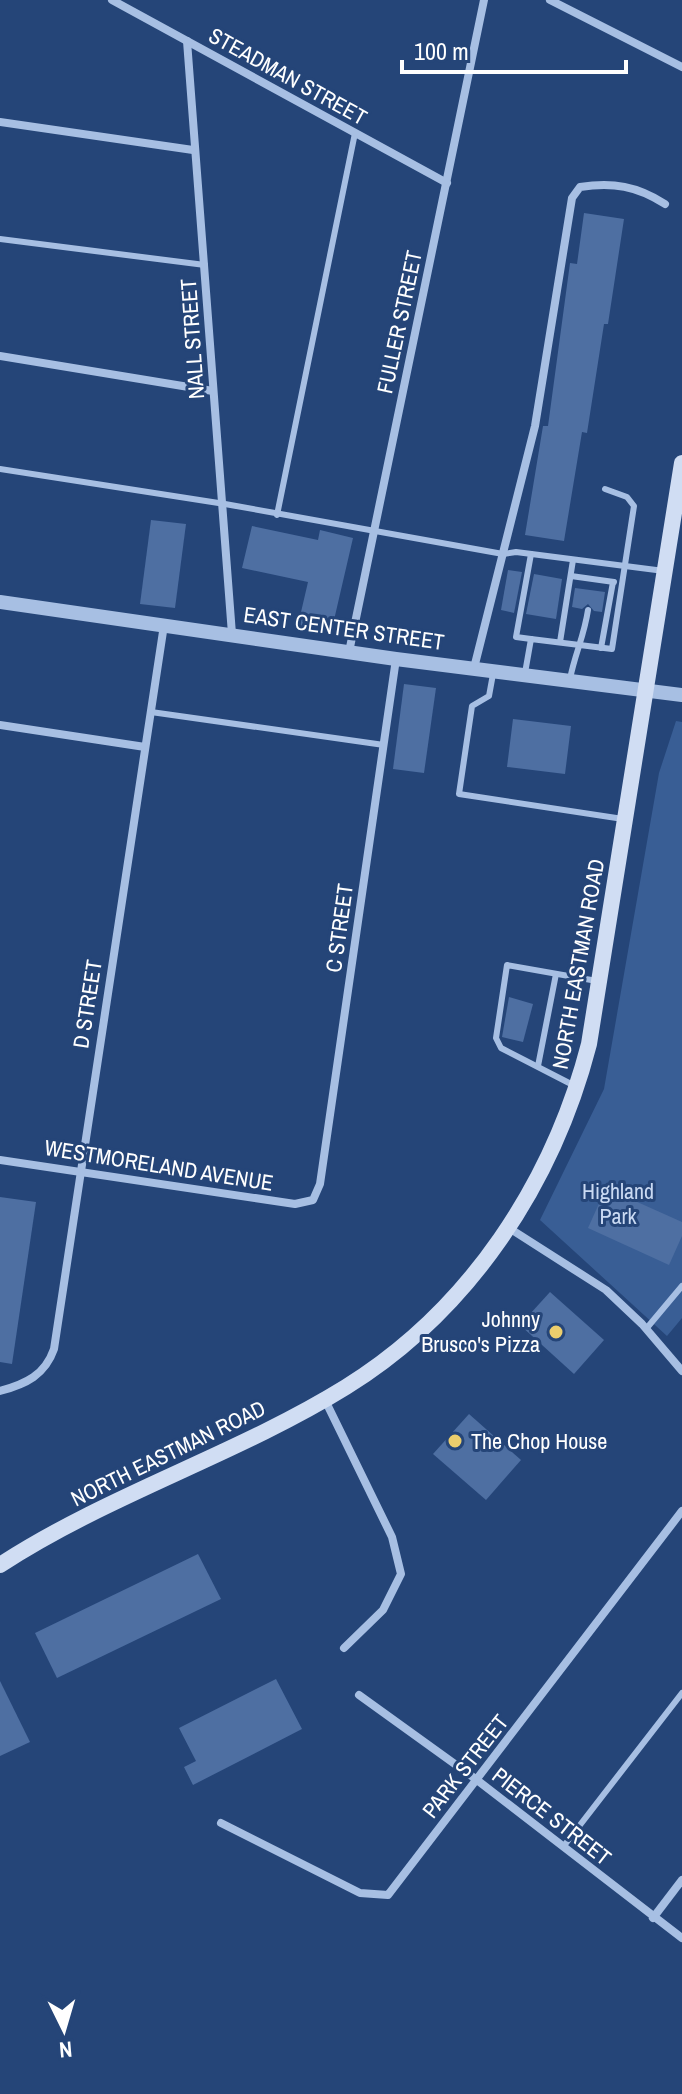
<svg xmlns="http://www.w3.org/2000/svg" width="682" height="2094" font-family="'Archivo Narrow',sans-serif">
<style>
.green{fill:#395e95}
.building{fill:#4e6fa2}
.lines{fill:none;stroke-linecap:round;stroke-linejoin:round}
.service{stroke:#a7bfe3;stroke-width:6}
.minor{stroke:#a7bfe3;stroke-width:8}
.tertiary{stroke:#a7bfe3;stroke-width:14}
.secondary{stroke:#d0ddf3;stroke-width:16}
.poi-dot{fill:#ecce6d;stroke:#254578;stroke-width:3}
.labels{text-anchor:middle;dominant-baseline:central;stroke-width:6;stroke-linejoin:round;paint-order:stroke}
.street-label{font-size:22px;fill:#fff;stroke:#254578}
.park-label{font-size:22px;fill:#cadaf3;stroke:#254578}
.poi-label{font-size:22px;fill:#fff;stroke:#254578;text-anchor:end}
</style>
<rect width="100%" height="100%" fill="#254578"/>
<path class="green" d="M676,721L682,722V1318L667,1336L540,1220L604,1089L659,773Z"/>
<g class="building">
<path d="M584,213L624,219L608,324H604L587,433L582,432L564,541L525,535L543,426H548L570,263L577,264Z"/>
<path d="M151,520L186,524L175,608L140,604Z"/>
<path d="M252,526L318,540L320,530L353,538L331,633L298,625L308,582L242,568Z"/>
<path d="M508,570L522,572L514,613L501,610Z"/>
<path d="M534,574L562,579L556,619L526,614Z"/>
<path d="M575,588L605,592L602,612L594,611L588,604L582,609L572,607Z"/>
<path d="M404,684L436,688L424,773L393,769Z"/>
<path d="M513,719L571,726L565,774L507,767Z"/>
<path d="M509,997L533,1004L523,1042L502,1037Z"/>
<path d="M606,1188L682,1222V1236L669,1265L588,1228Z"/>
<path d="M0,1197L36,1202L12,1364L0,1362Z"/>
<path d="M550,1292L604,1340L574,1374L520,1325Z"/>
<path d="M469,1414L521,1460L486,1500L433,1454Z"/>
<path d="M198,1554L221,1599L57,1678L35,1633Z"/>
<path d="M276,1679L302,1729L193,1785L184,1767L196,1761L179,1728Z"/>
<path d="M0,1681L30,1742L0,1756Z"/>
</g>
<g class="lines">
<g class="service">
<path d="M0,239L205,265"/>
<path d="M0,469L225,504L503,554L516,552L664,571"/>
<path d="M277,515L355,133"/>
<path d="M571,576L614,582"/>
<path d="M531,639L516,637L531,554"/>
<path d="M560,642L573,560"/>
<path d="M601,648L613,582"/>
<path d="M525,673L531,639L612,649L634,506L627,497L605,489"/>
<path d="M493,674L489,696L472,706L459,794L623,819"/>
<path d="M570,679C575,653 584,637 588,610"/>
<path d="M151,712L384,745"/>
<path d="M538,1066L556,974"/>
<path d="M573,1085L501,1048L496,1038L507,965L597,981"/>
<path d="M646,1329L682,1286"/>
<path d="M563,1847L682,1693"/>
</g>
<g class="minor">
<path d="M112,0L447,183"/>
<path d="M550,0L682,67"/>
<path d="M187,41L232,634"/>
<path d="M0,122L193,150"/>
<path d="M0,356L213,391"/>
<path d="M349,652L484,0"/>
<path d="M474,668L535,426L572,198L580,187C613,182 637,186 665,204"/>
<path d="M0,725L145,747"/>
<path d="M0,1160L295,1204L313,1200L320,1184L396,659"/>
<path d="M509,1228L606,1290L642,1324L682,1371"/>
<path d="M0,1391C26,1384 45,1375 54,1349L164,625"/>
<path d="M325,1400L392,1537L401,1574L383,1610L344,1648"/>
<path d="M359,1695L477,1780L682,1938"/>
<path d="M221,1823L360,1893L388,1895L682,1511"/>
<path d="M653,1918L682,1880"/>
</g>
<path class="tertiary" d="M0,602L396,659L682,695"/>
<path class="secondary" d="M0,1565C109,1494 236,1455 346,1387C470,1310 553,1183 589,1044L682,463"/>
</g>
<g class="poi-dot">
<circle cx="556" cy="1332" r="8"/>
<circle cx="455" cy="1441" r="8"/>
</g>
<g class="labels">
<g class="street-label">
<text transform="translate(288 76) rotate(29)">STEADMAN STREET</text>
<text transform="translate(399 322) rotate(-78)">FULLER STREET</text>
<text transform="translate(192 339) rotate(-94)">NALL STREET</text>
<text transform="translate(344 628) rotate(8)">EAST CENTER STREET</text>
<text transform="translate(339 928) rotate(-82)">C STREET</text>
<text transform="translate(578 964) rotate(-80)">NORTH EASTMAN ROAD</text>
<text transform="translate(87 1004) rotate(-81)">D STREET</text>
<text transform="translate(159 1165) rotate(9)">WESTMORELAND AVENUE</text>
<text transform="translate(168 1453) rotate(-26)">NORTH EASTMAN ROAD</text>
<text transform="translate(465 1766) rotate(-52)">PARK STREET</text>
<text transform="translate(552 1816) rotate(38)">PIERCE STREET</text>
</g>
<g class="park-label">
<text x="618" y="1191">Highland<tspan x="618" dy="25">Park</tspan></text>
</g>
<g class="poi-label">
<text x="540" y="1319">Johnny<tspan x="540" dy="25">Brusco's Pizza</tspan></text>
<text x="471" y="1441" text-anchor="start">The Chop House</text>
</g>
</g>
<g transform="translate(64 2030) rotate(175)" stroke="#254578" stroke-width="6" paint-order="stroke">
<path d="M0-6L14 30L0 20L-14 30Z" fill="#ffffff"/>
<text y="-12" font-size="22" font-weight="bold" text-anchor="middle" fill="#ffffff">N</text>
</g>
<path d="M402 60v12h224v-12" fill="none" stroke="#ffffff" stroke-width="4"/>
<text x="414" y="60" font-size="24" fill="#ffffff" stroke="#254578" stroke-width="6" paint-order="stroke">100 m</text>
</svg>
